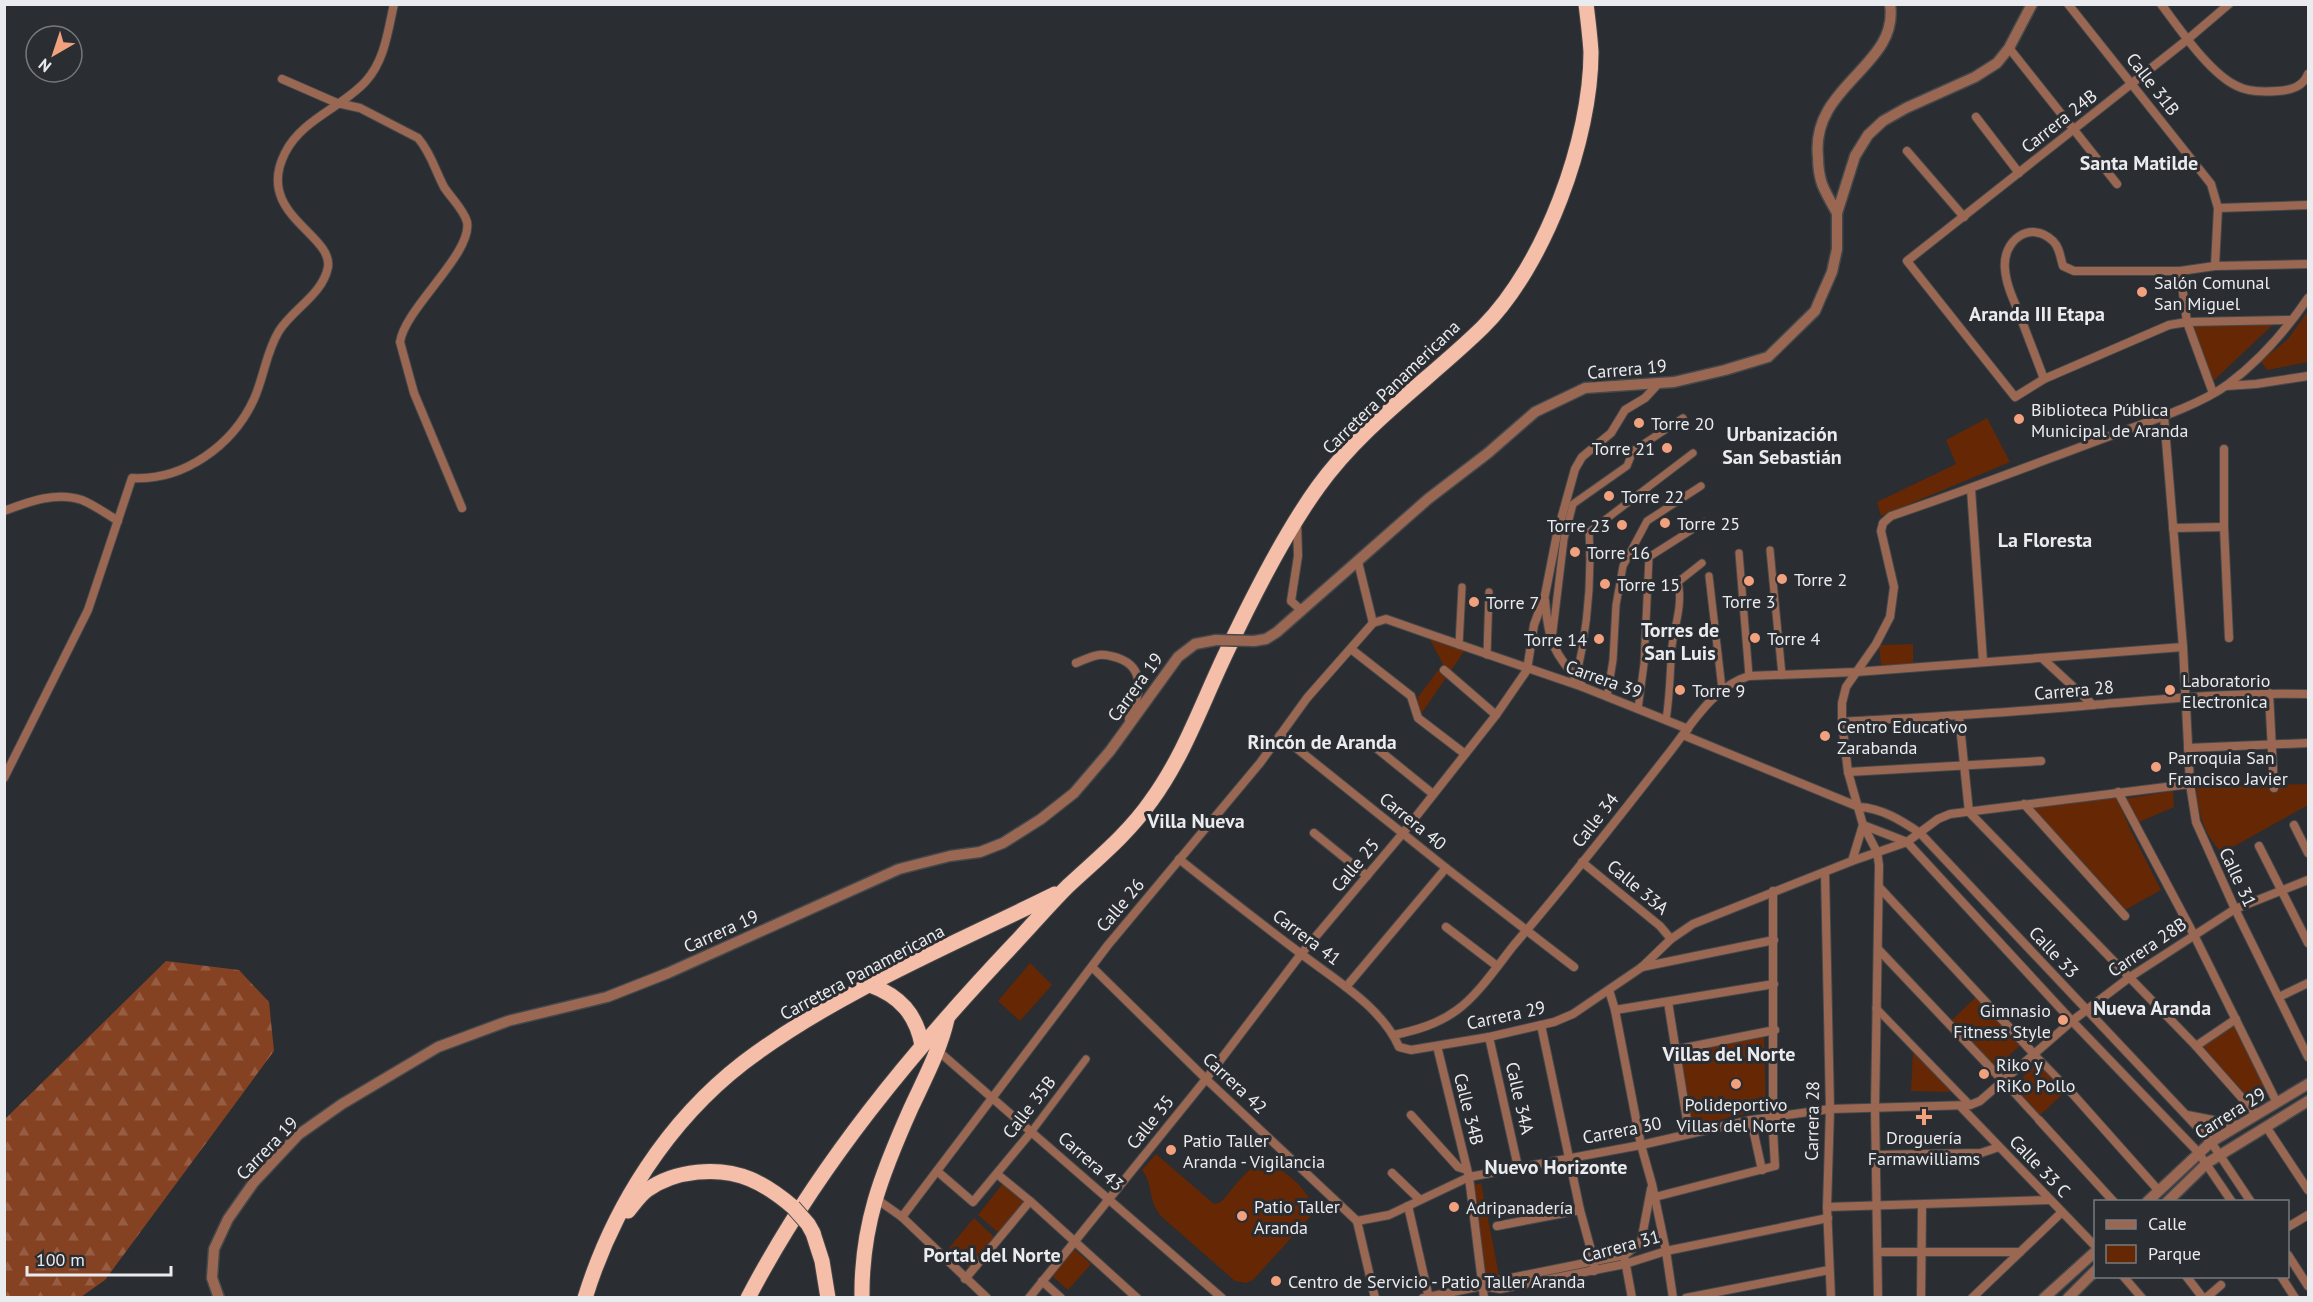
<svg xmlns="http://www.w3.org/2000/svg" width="2313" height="1302" font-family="'PT Sans',sans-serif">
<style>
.green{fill:#662704}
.forest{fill:url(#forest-firs)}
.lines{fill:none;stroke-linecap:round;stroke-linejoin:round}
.pedestrian-casing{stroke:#45484b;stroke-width:9}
.minor-casing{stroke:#45484b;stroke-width:10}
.tertiary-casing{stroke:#45484b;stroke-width:13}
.trunk-casing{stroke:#45484b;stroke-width:17}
.pedestrian{stroke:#9a6852;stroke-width:7}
.minor{stroke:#9a6852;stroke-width:8}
.tertiary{stroke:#9a6852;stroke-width:10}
.trunk{stroke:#f5bea8;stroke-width:15}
.tertiary-bridge-casing{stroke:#45484b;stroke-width:13;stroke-linecap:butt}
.trunk-bridge-casing{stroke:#45484b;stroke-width:17;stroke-linecap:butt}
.tertiary-bridge{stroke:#9a6852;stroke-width:10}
.trunk-bridge{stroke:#f5bea8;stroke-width:15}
.poi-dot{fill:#f2a17e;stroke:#2a2d31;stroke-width:2}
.labels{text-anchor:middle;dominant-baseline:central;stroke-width:6;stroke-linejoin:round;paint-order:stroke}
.street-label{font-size:18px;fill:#eaebee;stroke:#2a2d31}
.poi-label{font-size:18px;fill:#eaebee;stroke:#2a2d31;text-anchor:start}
.neighbourhood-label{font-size:20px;font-weight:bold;fill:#eaebee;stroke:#2a2d31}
</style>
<defs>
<pattern id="forest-firs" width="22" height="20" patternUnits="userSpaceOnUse" patternTransform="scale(1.5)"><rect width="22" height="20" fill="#854223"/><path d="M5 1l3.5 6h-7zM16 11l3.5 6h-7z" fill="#965d43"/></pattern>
</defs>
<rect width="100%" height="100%" fill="#2a2d31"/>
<g class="green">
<path d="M2308,311V362L2267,370L2261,361L2288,339Z"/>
<path d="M2281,317L2209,385L2183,320Z"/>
<path d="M1987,418L2010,462L1881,516L1877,502L1956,464L1946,440Z"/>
<path d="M1427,634L1465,650L1421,714L1417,711L1418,697L1443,664Z"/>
<path d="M1913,644V664L1881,665L1879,645Z"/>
<path d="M2308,784V805L2222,853C2203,833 2198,813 2196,786Z"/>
<path d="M2173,791L2174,807L2137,823L2124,799Z"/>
<path d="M2116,796L2131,831L2161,890L2125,910L2033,808Z"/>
<path d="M1030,963L1052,985L1020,1021L998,1001Z"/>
<path d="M1977,996L2022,1044L1996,1067L1951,1021Z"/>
<path d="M2235,1025L2268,1094L2253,1103L2202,1046Z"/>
<path d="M1764,1037L1766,1109L1693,1126L1678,1053Z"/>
<path d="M1913,1050L1952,1092L1911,1091Z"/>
<path d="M2037,1063L2065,1092L2039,1116L2012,1087Z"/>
<path d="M1156,1154L1214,1204L1221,1202C1232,1191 1244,1170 1259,1165C1276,1160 1301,1184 1309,1198C1312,1204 1312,1210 1310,1217L1253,1280L1246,1283L1235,1281L1163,1218C1146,1200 1155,1187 1142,1170Z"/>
<path d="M1004,1182L1028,1201L1001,1235L978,1215Z"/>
<path d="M1481,1183L1499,1275L1485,1279L1474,1185Z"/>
<path d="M974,1218L994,1237L968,1267L949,1248Z"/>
<path d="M1074,1249L1091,1264L1068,1290L1051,1275Z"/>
</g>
<path class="forest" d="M166,961L239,970L269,1002L274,1051L105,1280L81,1297H5V1119Z"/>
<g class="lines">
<g class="pedestrian-casing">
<g id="pedestrian">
<path d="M1770,550L1782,675"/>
<path d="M1739,553L1749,676"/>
<path d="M1709,576L1722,689"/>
<path d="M1552,639L1564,539L1573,504L1627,466L1633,451L1683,418"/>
<path d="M1459,645L1462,587"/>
<path d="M1487,655L1489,592"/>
<path d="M1576,679C1587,631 1592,581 1589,532L1693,453"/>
<path d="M1607,697L1613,660L1616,605L1623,566L1647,521L1701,486"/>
<path d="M1638,709L1644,664L1649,557L1704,522"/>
<path d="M1666,720C1670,695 1670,671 1672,646C1675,624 1683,604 1678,582L1702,563"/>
<path d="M1876,1008L1970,1105"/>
<path d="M2034,1054L2071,1092"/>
<path d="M2004,1082L2039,1120"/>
<path d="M1032,1131L1086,1059"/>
</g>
</g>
<g class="minor-casing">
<g id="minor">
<path d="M2068,4L2211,184L2218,208L2215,266"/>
<path d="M2161,4C2179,28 2210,74 2237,86C2248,92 2265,92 2278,91C2291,90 2303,87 2308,74"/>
<path d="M2229,4L2188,39L1907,261L2015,397L2044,379L2169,325L2187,322L2291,320"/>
<path d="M2009,48L2117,184"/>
<path d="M282,79L337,103L360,108L418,138C431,153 435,170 444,187C451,198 464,210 467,222C473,253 405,308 400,342L414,393L462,508"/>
<path d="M1976,117L2019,173"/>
<path d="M1907,151L1964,217"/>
<path d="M2218,208L2308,205"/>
<path d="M2180,271L2187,322L2213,393"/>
<path d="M2044,379C2036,357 2027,335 2019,313C2013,299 2006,284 2005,269C2002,241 2030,219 2053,241C2060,248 2060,257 2063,266L2074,271H2180L2215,266L2308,264"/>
<path d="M2226,386L2256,384L2308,376"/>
<path d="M2164,416L2183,647L2190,784L2196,822L2235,909L2308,1057"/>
<path d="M2224,449V527L2229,638"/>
<path d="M1971,489L1983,661"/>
<path d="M4,511C28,502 56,491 82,500C94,505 107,514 118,521"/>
<path d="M1297,523L1298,556L1291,601L1302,611"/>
<path d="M2173,528L2224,527"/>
<path d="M1358,562L1373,623"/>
<path d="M1545,600C1549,647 1554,651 1583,687"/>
<path d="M1351,649L1411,696L1418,718L1465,754"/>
<path d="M2042,658L2093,705"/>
<path d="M1076,663C1084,660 1091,656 1099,655C1106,654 1111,656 1118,658C1147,668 1140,696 1129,719"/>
<path d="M1444,670L1496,715"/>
<path d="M2269,693L2274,788"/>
<path d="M1959,716L1969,812L2196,1046L2257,1115"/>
<path d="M1842,722C1926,717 2010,713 2093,705C2165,699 2236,692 2308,694"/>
<path d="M1280,735L1446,868L1574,967"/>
<path d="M1683,735L1859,807C1882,808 1902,821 1920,833L2186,1115L2211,1142L2251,1202"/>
<path d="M1375,747L1433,794"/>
<path d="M2188,748L2308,743"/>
<path d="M1848,772L2041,761"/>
<path d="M4,778L88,610L132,478C184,481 233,445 254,399C264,377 266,352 279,331C293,309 323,294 328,267C333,234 254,214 285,153C302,119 343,107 366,81C385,60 388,30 394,4"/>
<path d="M2118,792L2194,935L2277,1103"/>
<path d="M2024,804L2125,916"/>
<path d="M1863,825L1907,842L2072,1021L2198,1152L2232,1202"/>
<path d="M1863,825L1877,852L1879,865L1875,1108L1878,1298"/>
<path d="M2294,825L2308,853"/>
<path d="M1314,833L1367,876"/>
<path d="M2259,846L2308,943"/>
<path d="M1179,859C1219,891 1259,922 1300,953C1334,979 1382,1007 1399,1047L1411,1050L1489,1037L1554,1022L1573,1014L1642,967L1671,939L1693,924L1852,861L1907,842L1938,819L1950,814L2190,784"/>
<path d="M1852,861L1863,825L1848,772L1842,722V703L1846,687L1876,644L1890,617L1894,587L1881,531L1883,523L1891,516C1965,491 2037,463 2110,436C2144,423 2198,406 2227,385C2258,362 2287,329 2308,298"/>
<path d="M1582,862L1660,926L1671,939"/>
<path d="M1825,872L1830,1109L1827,1207L1831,1298"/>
<path d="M1879,887L2034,1054"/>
<path d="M1446,927L1497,966"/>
<path d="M1878,949L2004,1082"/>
<path d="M1092,967L1206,1079L1357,1221"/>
<path d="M1642,967L1774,940"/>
<path d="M1346,987L1446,868"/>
<path d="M1609,990L1615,1010L1641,1145L1652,1184L1666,1251L1673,1298"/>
<path d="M2279,997L2308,983"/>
<path d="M1668,1002L1689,1133"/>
<path d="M1615,1010L1774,984"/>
<path d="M1541,1025L1580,1210L1594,1261V1271"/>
<path d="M1394,1035C1417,1030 1438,1024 1457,1010C1478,995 1498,965 1514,945C1568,883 1618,818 1669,753C1691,725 1714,686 1749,676L1856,672L2183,647"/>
<path d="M1489,1037L1518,1167"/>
<path d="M1437,1046L1469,1177L1484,1298"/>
<path d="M2196,1046L2236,1019"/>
<path d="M937,1050L1222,1298"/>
<path d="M1674,1050L1775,1030"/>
<path d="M2071,1092L2159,1191"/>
<path d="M1961,1107L2096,1247"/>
<path d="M1411,1115L1458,1167L1467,1170"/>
<path d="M2187,1115L2239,1125"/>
<path d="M1751,1120L1762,1170"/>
<path d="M2039,1120L2114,1202"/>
<path d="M2267,1128L2308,1190"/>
<path d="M1876,1155L1981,1153L1999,1147"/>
<path d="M937,1171L973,1202L1032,1131"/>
<path d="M1392,1173L1419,1199"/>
<path d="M997,1174L1030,1201L1137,1298"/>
<path d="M1655,1197L1775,1166L1773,1131V891"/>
<path d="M875,1198L902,1217L987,1298"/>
<path d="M1408,1206L1429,1298"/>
<path d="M1827,1207L2050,1200"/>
<path d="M902,1217L1108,945L1260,763L1307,698L1373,623L1386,619L1423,632L1583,687L1688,729"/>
<path d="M1357,1221L1389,1215L1469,1177L1641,1145L1751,1120L1830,1109L1970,1105L1980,1101L2072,1021L2130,977L2235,909L2308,880"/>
<path d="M1357,1221L1375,1298"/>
<path d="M1497,1226L1580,1210"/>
<path d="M2288,1227L2308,1215"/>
<path d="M1878,1252H2020"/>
<path d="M2288,1255L2308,1286"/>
<path d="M1625,1260L1632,1298"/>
<path d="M2123,1276L2142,1298"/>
<path d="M2186,1276L2203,1298"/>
<path d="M2281,1276L2295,1298"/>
<path d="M965,1279L1030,1201"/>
<path d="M1042,1281L1061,1298"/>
<path d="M1483,1286L1496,1281L1625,1255L1641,1242L1651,1189"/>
<path d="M1029,1298L1206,1079L1301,954L1403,833L1496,715L1527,670L1534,625L1545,595L1557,534L1575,469L1582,457L1611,433L1625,410L1645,398L1658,384"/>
<path d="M1423,1298L1482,1286L1500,1289L1625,1264L1666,1251L1828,1218"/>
<path d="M1686,1298L1829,1270"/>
<path d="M1921,1298L1922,1205"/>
<path d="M1972,1298L2062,1212"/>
<path d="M2206,1298L2221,1285"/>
</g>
</g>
<g class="tertiary-casing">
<g id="tertiary">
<path d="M1837,213C1832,204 1826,194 1822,184C1819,175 1818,166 1818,157C1810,85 1900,66 1890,4"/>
<path d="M1254,641L1266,639L1277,632L1428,499L1488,453L1535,412L1585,388L1674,382L1725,370L1768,357L1815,311L1821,297L1832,272L1837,249V213L1855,156L1868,135L1883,121L1906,108L1975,77L1997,63L2009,48L2032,4"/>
<path d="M2147,1202L2211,1142L2308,1084"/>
<path d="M2167,1202L2207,1163L2308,1101"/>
<path d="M219,1298L212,1278L214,1249L228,1219L254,1182L298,1135L342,1104L438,1047L508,1021L607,997L668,973L899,869L950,856L980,852L1003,843L1041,819L1074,793L1110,751L1178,657L1195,644L1216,640"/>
<path d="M2044,1298L2096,1251"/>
<path d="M2068,1298L2096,1270"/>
</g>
</g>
<g class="trunk-casing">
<g id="trunk">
<path d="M870,985C900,996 916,1014 922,1045"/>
<path d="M628,1211C634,1204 640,1195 647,1190C675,1170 719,1166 750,1179C767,1186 780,1196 793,1207"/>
<path d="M813,1233L822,1261L828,1298"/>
<path d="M585,1298C613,1207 668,1121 743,1063C835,993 952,945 1055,894"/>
<path d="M748,1298C817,1166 912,1052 1014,944C1032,925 1049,905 1068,886C1097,859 1128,834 1151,801C1184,756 1202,703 1226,653C1251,600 1284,534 1318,487C1363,424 1429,380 1483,327C1545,265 1591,139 1591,52C1590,36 1588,20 1586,4"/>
<path d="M862,1298C861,1225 882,1173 911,1108C924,1080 940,1050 947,1019"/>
</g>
</g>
<use href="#pedestrian" class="pedestrian"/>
<use href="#minor" class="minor"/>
<use href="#tertiary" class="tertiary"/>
<use href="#trunk" class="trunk"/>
<g class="tertiary-bridge-casing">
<path id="tertiary-bridge" d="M1216,640L1254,641"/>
</g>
<g class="trunk-bridge-casing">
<path id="trunk-bridge" d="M793,1207L808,1224L813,1233"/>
</g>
<use href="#tertiary-bridge" class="tertiary-bridge"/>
<use href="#trunk-bridge" class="trunk-bridge"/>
</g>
<g class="poi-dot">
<circle cx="2142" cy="292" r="6"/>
<circle cx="2019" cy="419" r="6"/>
<circle cx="1639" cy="423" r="6"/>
<circle cx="1667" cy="448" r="6"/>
<circle cx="1609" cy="496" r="6"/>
<circle cx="1665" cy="523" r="6"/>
<circle cx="1622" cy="525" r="6"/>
<circle cx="1575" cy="552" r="6"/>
<circle cx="1782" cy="579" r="6"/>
<circle cx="1749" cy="581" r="6"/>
<circle cx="1605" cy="584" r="6"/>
<circle cx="1474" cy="602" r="6"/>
<circle cx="1755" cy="638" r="6"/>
<circle cx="1599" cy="639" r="6"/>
<circle cx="1680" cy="690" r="6"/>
<circle cx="2170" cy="690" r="6"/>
<circle cx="1825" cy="736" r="6"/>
<circle cx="2156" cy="767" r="6"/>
<circle cx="2063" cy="1020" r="6"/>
<circle cx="1984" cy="1074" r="6"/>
<circle cx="1736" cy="1084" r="6"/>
<path d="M1921 1108h6v6h6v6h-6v6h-6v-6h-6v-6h6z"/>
<circle cx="1171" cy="1150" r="6"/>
<circle cx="1454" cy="1207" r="6"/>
<circle cx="1242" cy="1216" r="6"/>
<circle cx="1276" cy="1281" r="6"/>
</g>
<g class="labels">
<g class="street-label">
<text transform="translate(2153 84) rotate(52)">Calle 31B</text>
<text transform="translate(2059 121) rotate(-38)">Carrera 24B</text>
<text transform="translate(1627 369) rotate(-5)">Carrera 19</text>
<text transform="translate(1391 387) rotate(-44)">Carretera Panamericana</text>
<text transform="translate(1604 679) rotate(20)">Carrera 39</text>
<text transform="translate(1135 687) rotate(-54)">Carrera 19</text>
<text transform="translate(2074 690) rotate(-5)">Carrera 28</text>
<text transform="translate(1595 820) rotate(-52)">Calle 34</text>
<text transform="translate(1413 821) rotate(39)">Carrera 40</text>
<text transform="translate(1355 865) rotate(-50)">Calle 25</text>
<text transform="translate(2238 877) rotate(65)">Calle 31</text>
<text transform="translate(1638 887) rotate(40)">Calle 33A</text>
<text transform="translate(1120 905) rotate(-50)">Calle 26</text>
<text transform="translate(721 931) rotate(-24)">Carrera 19</text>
<text transform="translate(1307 937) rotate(37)">Carrera 41</text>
<text transform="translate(2147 947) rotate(-34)">Carrera 28B</text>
<text transform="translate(2054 952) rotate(47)">Calle 33</text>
<text transform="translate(862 972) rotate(-28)">Carretera Panamericana</text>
<text transform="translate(1506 1015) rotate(-12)">Carrera 29</text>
<text transform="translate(1235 1083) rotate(43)">Carrera 42</text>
<text transform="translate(1520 1098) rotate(77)">Calle 34A</text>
<text transform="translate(1029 1107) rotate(-52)">Calle 35B</text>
<text transform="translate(1469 1109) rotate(76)">Calle 34B</text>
<text transform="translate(2230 1113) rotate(-32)">Carrera 29</text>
<text transform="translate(1812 1121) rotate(-89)">Carrera 28</text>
<text transform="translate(1150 1122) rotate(-51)">Calle 35</text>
<text transform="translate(1622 1130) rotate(-11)">Carrera 30</text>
<text transform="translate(267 1148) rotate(-46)">Carrera 19</text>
<text transform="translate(1091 1161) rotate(41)">Carrera 43</text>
<text transform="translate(2040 1166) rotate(46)">Calle 33 C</text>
<text transform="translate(1621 1246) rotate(-15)">Carrera 31</text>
</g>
<g class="poi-label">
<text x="2154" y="282">Salón Comunal<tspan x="2154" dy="21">San Miguel</tspan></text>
<text x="2031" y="409">Biblioteca Pública<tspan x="2031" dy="21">Municipal de Aranda</tspan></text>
<text x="1651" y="423">Torre 20</text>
<text x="1655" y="448" text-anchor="end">Torre 21</text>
<text x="1621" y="496">Torre 22</text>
<text x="1677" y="523">Torre 25</text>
<text x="1610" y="525" text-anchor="end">Torre 23</text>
<text x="1587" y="552">Torre 16</text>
<text x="1794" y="579">Torre 2</text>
<text x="1617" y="584">Torre 15</text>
<text x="1749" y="601" text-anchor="middle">Torre 3</text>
<text x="1486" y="602">Torre 7</text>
<text x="1767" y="638">Torre 4</text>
<text x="1587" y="639" text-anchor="end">Torre 14</text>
<text x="2182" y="680">Laboratorio<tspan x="2182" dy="21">Electronica</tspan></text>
<text x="1692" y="690">Torre 9</text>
<text x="1837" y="726">Centro Educativo<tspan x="1837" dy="21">Zarabanda</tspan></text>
<text x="2168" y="757">Parroquia San<tspan x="2168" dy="21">Francisco Javier</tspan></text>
<text x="2051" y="1010" text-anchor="end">Gimnasio<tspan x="2051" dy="21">Fitness Style</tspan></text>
<text x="1996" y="1064">Riko y<tspan x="1996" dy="21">RiKo Pollo</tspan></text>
<text x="1736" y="1104" text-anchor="middle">Polideportivo<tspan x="1736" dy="21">Villas del Norte</tspan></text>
<text x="1924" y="1137" text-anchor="middle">Droguería<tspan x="1924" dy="21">Farmawilliams</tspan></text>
<text x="1183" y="1140">Patio Taller<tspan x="1183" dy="21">Aranda - Vigilancia</tspan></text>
<text x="1254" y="1206">Patio Taller<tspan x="1254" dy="21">Aranda</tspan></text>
<text x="1466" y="1207">Adripanadería</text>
<text x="1288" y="1281">Centro de Servicio - Patio Taller Aranda</text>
</g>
<g class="neighbourhood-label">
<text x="2139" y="163">Santa Matilde</text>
<text x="2037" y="314">Aranda III Etapa</text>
<text x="1782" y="434">Urbanización<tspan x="1782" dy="23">San Sebastián</tspan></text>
<text x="2045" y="540">La Floresta</text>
<text x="1680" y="630">Torres de<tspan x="1680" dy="23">San Luis</tspan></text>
<text x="1322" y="742">Rincón de Aranda</text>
<text x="1196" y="821">Villa Nueva</text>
<text x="2152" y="1008">Nueva Aranda</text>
<text x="1729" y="1054">Villas del Norte</text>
<text x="1556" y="1167">Nuevo Horizonte</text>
<text x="992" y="1255">Portal del Norte</text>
</g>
</g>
<rect width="2313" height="1302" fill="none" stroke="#eaebee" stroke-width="12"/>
<rect x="2094" y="1200" width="195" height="78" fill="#2a2d31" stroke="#77797d" stroke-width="1.5"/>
<rect x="2106" y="1220" width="30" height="9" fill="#9a6852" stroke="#77797d" stroke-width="1.5"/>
<text x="2148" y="1230" font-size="18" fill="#eaebee">Calle</text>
<rect x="2106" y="1245" width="30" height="18" fill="#662704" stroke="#77797d" stroke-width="1.5"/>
<text x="2148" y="1260" font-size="18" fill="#eaebee">Parque</text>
<g transform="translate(54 54) rotate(219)"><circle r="28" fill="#2a2d31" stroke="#77797d" stroke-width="1.5"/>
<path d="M0-4.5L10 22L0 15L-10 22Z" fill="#f2a17e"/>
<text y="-9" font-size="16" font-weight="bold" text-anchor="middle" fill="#eaebee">N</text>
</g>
<path d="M27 1266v9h144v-9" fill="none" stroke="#eaebee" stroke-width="3"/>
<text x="36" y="1266" font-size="18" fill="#eaebee" stroke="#2a2d31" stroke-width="4.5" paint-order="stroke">100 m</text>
</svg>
